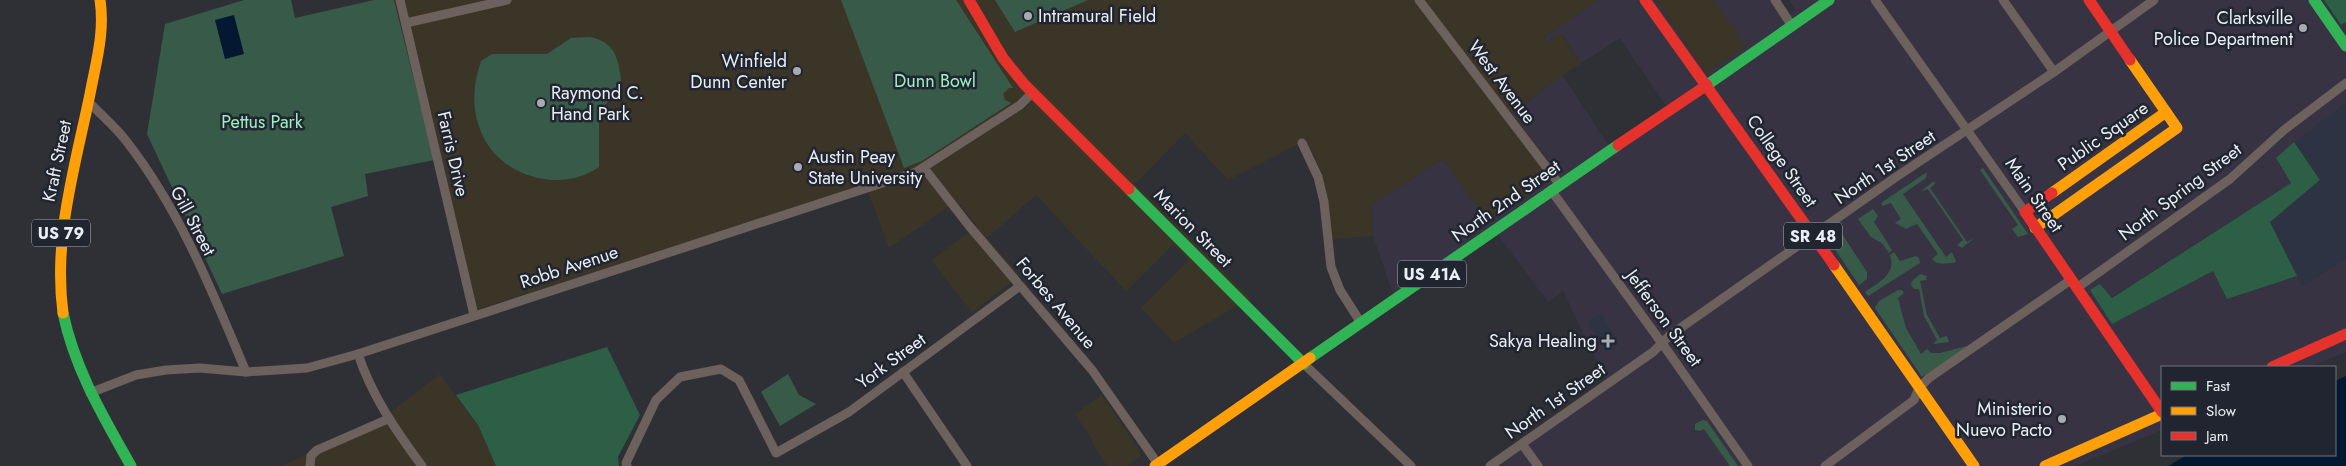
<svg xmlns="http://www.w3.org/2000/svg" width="2346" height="466" font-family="Jost,sans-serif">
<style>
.commercial{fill:#373343}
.built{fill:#2d3343}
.education{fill:#3b3527}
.green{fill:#385a49}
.forest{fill:#2d5e46}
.water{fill:#041831}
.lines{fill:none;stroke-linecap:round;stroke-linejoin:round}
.street{stroke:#6c615c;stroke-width:9}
.fast{stroke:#30b455;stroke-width:11}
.slow{stroke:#ff9f0a;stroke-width:11}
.jam{stroke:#e5322d;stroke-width:11}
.poi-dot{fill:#a8abb2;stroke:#202530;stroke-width:2}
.labels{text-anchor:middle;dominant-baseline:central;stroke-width:5;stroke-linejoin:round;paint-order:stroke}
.shield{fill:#202530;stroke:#adb1b9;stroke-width:1}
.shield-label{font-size:16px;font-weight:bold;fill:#e9edf4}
.poi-label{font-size:18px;fill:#e9edf4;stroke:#202530;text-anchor:end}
.park-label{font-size:18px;fill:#9af0c2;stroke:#202530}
.street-label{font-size:18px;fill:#e9edf4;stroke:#202530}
</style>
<rect width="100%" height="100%" fill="#2e3036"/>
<path class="commercial" d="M1598,0H1656L1706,73L1745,46L1714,0H1771L1784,19L1795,10L1789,0H2324L2341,25L2346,22V103L2276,158L2291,183L2111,298L2112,324L2213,271L2227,299L2297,276L2302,286L2346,258V352L2310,367H2162V430L2076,466H1496L1609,386L1563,291L1548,302L1498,235L1397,305L1373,236L1371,205L1443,159L1489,223L1512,113L1562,75L1613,152L1670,112L1620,38L1581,63L1561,33L1547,42L1544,37Z"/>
<g class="built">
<path d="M2346,103V258L2302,286L2270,221L2320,180L2294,142Z"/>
<path d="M1601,314L1619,344L1606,352L1588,322Z"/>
</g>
<g class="education">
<path d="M394,0H1598L1544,37L1548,42L1560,33L1581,63L1550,84L1512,113L1559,174L1488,223L1443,159L1371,205L1373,236L1332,239L1322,176L1314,155L1305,141L1228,180L1185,133L1135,184L1250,298L1174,343L1141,308L1189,260L1173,245L1126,291L1036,195L987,238L1020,276L972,312L931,260L977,226L957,201L889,248L866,186L475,310Z"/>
<path d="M1656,0H1714L1746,46L1706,73Z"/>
<path d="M440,374L478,425L496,466H282L384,417Z"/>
<path d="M1102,395L1140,451V457L1128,466H1107L1092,443V439L1075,414Z"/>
</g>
<g class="green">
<path d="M244,0H291L295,18L374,0H394L434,160L365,174L368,196L331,207L344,256L222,294L147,134L165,24Z"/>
<path d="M841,0H956L1013,88H1009L1003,94L1005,100L1011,103L922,161L904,168Z"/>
<path d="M995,0H1088L1015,32Z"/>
<path d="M590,37C618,42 619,64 622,87L599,111V167C561,194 499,177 481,132C471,108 473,85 481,61L492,54H547L571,38Z"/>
<path d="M1983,168L2028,234L2018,237L2012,229L2018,225L1980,170Z"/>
<path d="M1927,172L1926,178L1903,194L1946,257L1952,252L1956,261L1954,263C1946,263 1937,266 1932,259L1938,254L1917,224L1906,229L1895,223L1901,219L1891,203L1883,206L1881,203Z"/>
<path d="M1934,181L1935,184L1930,188L1967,242L1974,238L1962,248L1957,245L1963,240L1928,189L1921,191Z"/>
<path d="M1873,209L1878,216L1874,222L1892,250L1889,253L1882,243L1871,237L1858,219Z"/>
<path d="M1840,231L1867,272V279L1859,285L1828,239Z"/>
<path d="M1894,252L1900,261L1916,256L1919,258L1920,263L1868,296L1865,292C1878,283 1897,274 1890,255Z"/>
<path d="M1920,274L1927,276L1926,280L1920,281L1927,315L1940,338L1947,336L1949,342L1933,344L1937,340L1924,316L1919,289H1914L1911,285L1912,281Z"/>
<path d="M1898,290H1902L1904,293L1898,298L1906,328L1921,354L1927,349L1931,353H1940L1971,345L1922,377L1875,308L1879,301Z"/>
<path d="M788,374L799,395L816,404L780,426L761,392Z"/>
<path d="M1703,420L1707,421L1738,466H1730L1704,429L1700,431L1695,430V424Z"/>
</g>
<g class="forest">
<path d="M2324,0H2346V22L2341,25Z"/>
<path d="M2294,142L2320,180L2270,222L2297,276L2227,299L2213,271L2112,324L2090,290L2100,284L2112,298L2291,183L2276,158Z"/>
<path d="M607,347L640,415L618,457L619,466H496L478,425L456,395Z"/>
</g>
<g class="water">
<path d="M234,15L244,54L225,59L215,20Z"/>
<path d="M2346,376V466H2168L2187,455H2335V381Z"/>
</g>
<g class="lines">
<g class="street">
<path d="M400,0L474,315"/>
<path d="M1419,0L1560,185"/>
<path d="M1775,0L1792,26"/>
<path d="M1875,0L2025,212"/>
<path d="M2003,0L2054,72"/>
<path d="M406,23L507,0"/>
<path d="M88,101C100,114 116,127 127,142C180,210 213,293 246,372"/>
<path d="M1302,143L1318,177L1324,202L1331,267L1340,290L1361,323"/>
<path d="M924,168L970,227L1092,370L1158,464"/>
<path d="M1551,190L1669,353L1748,466"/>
<path d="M2078,287L2230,179L2284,130L2346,83"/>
<path d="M358,354C372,396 396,431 422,466"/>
<path d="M1304,364L1411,466"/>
<path d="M903,372L967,466"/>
<path d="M90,393L136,375L166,370L200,368L246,372L307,368L358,354L916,172L1020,105L1033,92"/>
<path d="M1522,444L1538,466"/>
<path d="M310,466L311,456L317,450L388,419"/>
<path d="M627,466L626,463L656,400L680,377L721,369L739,380L776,453L849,412L1020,286"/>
<path d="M1490,466L1653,352L1669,336L1896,177L2054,72L2154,0"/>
<path d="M1825,466L1914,400L1919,388L1929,378L2072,279"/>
</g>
<g class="fast">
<path d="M2314,0L2346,46"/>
<path d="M1707,85L1829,0"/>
<path d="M1129,189L1304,364"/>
<path d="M63,313C75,370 103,416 131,466"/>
<path d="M1310,358L1618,145"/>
</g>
<g class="slow">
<path d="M2052,193L2166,112"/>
<path d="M2035,228L2177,128L2130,60"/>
<path d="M1834,265L1974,466"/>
<path d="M63,313C53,238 75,167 90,94C96,62 105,32 100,0"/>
<path d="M1155,466L1310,358"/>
<path d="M2045,466L2162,414"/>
</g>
<g class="jam">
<path d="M969,0L1003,58L1024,84L1129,189"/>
<path d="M1645,0L1834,265"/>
<path d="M2089,0L2130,60"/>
<path d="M1618,145L1707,85"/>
<path d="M2052,193L2025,212L2162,412"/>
<path d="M2272,367L2346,334"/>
</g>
</g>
<g class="poi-dot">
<circle cx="1028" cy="16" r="5"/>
<circle cx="2303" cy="28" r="5"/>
<circle cx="797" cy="71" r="5"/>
<circle cx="541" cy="103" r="5"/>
<circle cx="798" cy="167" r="5"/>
<path d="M1605.5 333.5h5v5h5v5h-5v5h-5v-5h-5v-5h5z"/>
<circle cx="2062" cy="419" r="5"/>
</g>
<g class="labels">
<g class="shield">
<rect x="32" y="219.5" width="58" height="27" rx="4"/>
<rect x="1784" y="222.5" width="58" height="27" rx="4"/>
<rect x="1398" y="260.5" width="68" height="27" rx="4"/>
</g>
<g class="shield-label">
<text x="61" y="233">US 79</text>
<text x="1813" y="236">SR 48</text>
<text x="1432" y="274">US 41A</text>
</g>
<g class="poi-label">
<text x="1038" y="16" text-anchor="start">Intramural Field</text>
<text x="2293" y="18">Clarksville<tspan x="2293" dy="21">Police Department</tspan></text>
<text x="787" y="61">Winfield<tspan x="787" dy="21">Dunn Center</tspan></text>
<text x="551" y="93" text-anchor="start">Raymond C.<tspan x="551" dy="21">Hand Park</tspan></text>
<text x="808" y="157" text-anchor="start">Austin Peay<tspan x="808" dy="21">State University</tspan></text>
<text x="1597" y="341">Sakya Healing</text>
<text x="2052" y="409">Ministerio<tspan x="2052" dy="21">Nuevo Pacto</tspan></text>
</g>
<g class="park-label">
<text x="935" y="81">Dunn Bowl</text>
<text x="262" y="122">Pettus Park</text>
</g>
<g class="street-label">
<text transform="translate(1502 82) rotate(53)">West Avenue</text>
<text transform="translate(2103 136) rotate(-35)">Public Square</text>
<text transform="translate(453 154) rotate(77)">Farris Drive</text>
<text transform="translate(57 161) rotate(-78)">Kraft Street</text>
<text transform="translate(1782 161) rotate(55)">College Street</text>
<text transform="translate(1885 167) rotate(-34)">North 1st Street</text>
<text transform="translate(2180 192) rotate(-37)">North Spring Street</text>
<text transform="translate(2034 195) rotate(55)">Main Street</text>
<text transform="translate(1506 201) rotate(-35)">North 2nd Street</text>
<text transform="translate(193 221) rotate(62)">Gill Street</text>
<text transform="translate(1193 228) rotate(45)">Marion Street</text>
<text transform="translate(569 267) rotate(-18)">Robb Avenue</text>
<text transform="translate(1056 303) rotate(50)">Forbes Avenue</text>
<text transform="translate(1664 318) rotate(54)">Jefferson Street</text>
<text transform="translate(891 361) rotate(-36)">York Street</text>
<text transform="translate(1555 401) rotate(-35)">North 1st Street</text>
</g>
</g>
<rect x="2161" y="366" width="175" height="90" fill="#202530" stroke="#70757e"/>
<rect x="2171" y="382" width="25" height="8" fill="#30b455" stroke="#70757e"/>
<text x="2206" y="391" font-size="15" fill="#e9edf4">Fast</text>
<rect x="2171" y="407" width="25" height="8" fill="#ff9f0a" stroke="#70757e"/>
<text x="2206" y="416" font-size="15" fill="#e9edf4">Slow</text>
<rect x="2171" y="432" width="25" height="8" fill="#e5322d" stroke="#70757e"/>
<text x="2206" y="441" font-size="15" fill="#e9edf4">Jam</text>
</svg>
